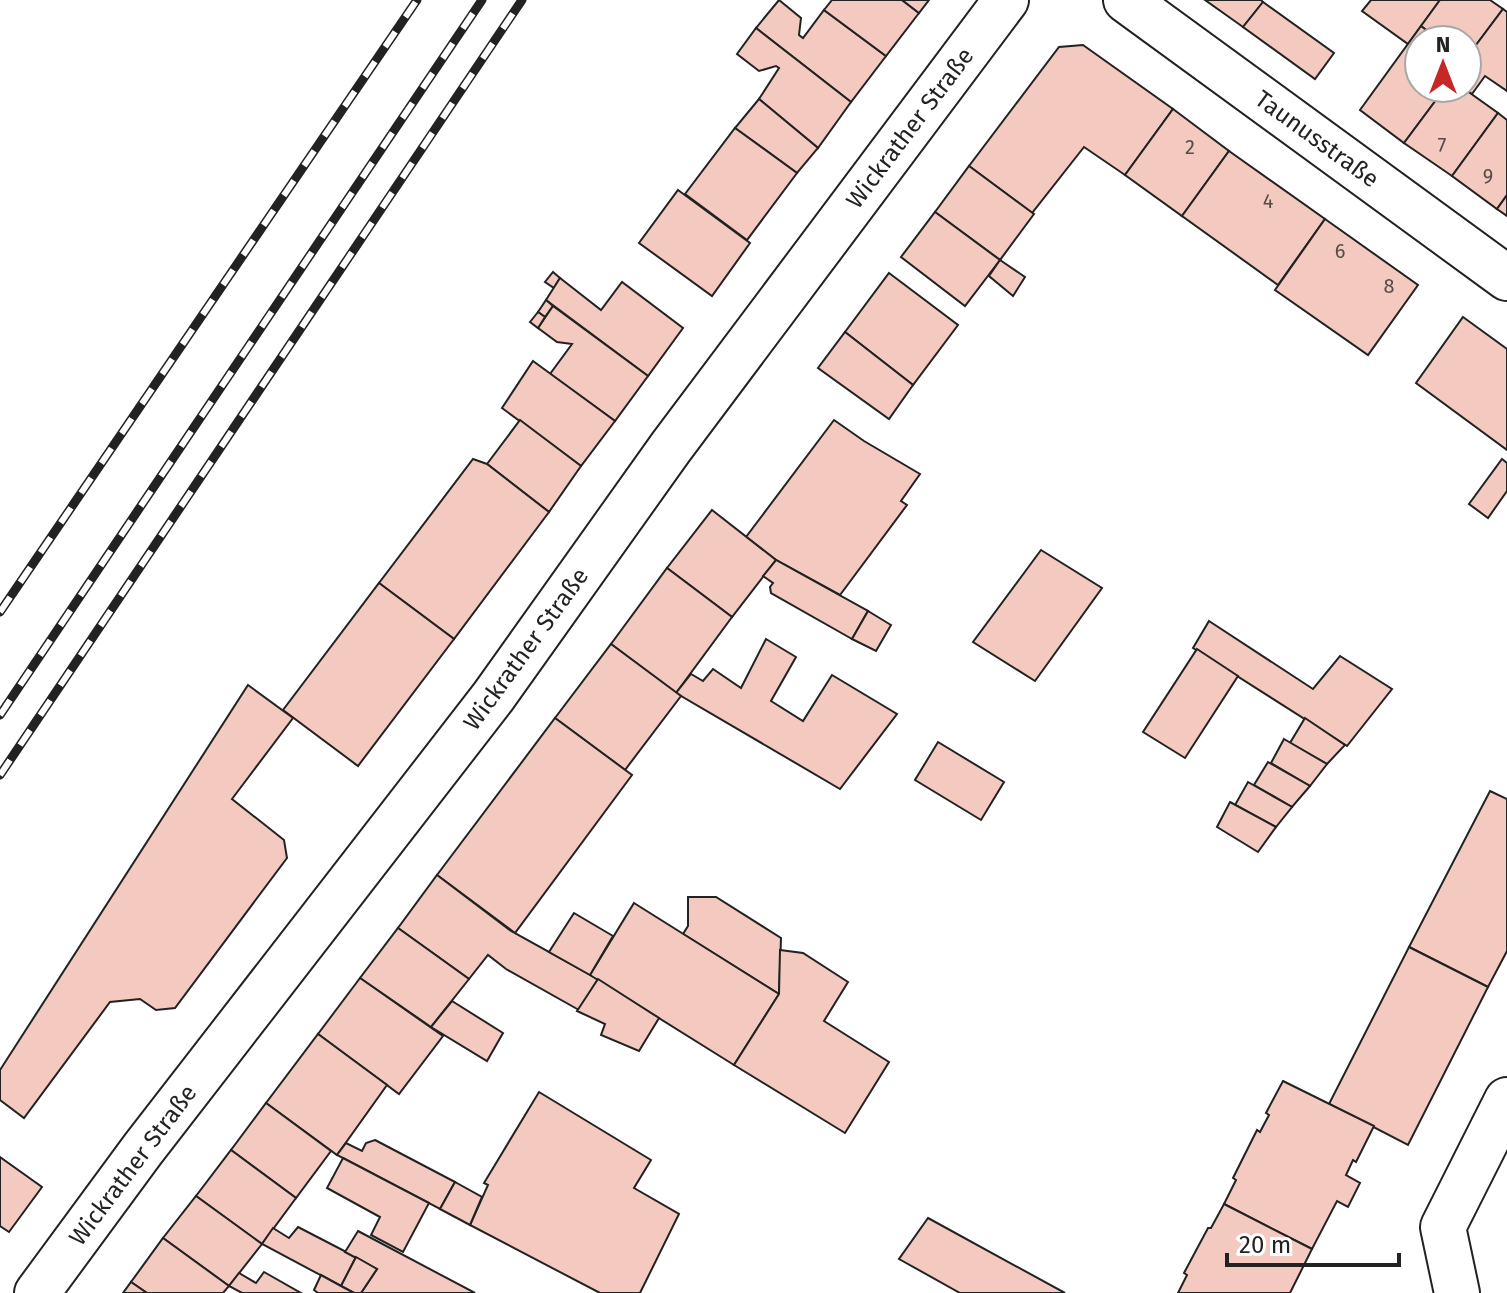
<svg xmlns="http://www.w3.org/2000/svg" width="1507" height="1293" font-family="'Fira Sans',sans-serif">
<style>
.building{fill:#f3c9c0;stroke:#222;stroke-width:2}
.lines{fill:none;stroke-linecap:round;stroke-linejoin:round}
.minor-casing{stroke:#222;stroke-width:48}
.major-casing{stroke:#222;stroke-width:48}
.minor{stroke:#fff;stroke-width:44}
.major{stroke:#fff;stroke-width:44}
.rail-casing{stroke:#222;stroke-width:9}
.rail{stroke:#fff;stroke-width:6;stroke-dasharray:18;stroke-linecap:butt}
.labels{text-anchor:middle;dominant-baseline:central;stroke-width:6;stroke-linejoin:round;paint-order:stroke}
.number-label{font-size:20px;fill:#564c4a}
.street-label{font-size:24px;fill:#222;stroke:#fff}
</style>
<rect width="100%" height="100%" fill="#fff"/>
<g class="building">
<path d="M779,0L801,18L799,35L803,38L824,10L886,56L851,102L756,28Z"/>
<path d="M832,0H902L919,13L886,56L824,10Z"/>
<path d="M902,0H929L919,13Z"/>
<path d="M1205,0H1261L1263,2L1243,27Z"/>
<path d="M1371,0H1440L1408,44L1362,11Z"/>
<path d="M1440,0H1490L1503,9L1467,57V40H1439L1421,26Z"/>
<path d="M1263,2L1334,53L1315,79L1243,27Z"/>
<path d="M1503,9L1507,12V91L1485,76L1472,94L1463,88H1467V57Z"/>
<path d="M1421,26L1439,40H1419V88H1445L1404,143L1360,110Z"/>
<path d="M756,28L851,102L818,148L759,99L779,68L776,66L759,71L737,54Z"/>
<path d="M1083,45L1173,109L1125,175L1084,147L1032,213L969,166L1059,47Z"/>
<path d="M1445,88H1463L1498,113L1452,176L1404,143Z"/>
<path d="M759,99L818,148L797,173L735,128Z"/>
<path d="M1173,109L1229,151L1182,216L1125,175Z"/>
<path d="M1498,113L1507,120V195L1497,209L1452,176Z"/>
<path d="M735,128L797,173L747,240L685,194Z"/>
<path d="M1229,151L1325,219L1278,285L1182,216Z"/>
<path d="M969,166L1034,214L1000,260L935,212Z"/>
<path d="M678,190L750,243L712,296L639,243Z"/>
<path d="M1507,195V216L1497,209Z"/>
<path d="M935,212L1000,260L965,306L901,257Z"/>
<path d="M1325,219L1418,285L1368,355L1275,290Z"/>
<path d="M1000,260L1025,277L1013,296L989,276Z"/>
<path d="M553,272L560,278L554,288L545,282Z"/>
<path d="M889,273L958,325L913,385L845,332Z"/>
<path d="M560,278L601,310L622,282L683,328L648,376L546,300Z"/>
<path d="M546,300L553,306L545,317L538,312Z"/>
<path d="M553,306L648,376L615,421L550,374L572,344L557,342L538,328Z"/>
<path d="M538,312L545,317L538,328L530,322Z"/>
<path d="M1463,317L1507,349V450L1416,383Z"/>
<path d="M845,332L913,385L889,419L818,368Z"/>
<path d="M533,361L615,421L581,466L502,408Z"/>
<path d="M520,420L581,466L549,512L487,464Z"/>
<path d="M834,420L864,441L920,474L901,501L907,505L840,595L776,560L746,537Z"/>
<path d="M473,459L487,464L549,512L454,639L379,583Z"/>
<path d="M1502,459L1507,463V491L1488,518L1469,504Z"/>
<path d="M712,510L776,560L732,617L667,568Z"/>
<path d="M1041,550L1102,588L1035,681L973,642Z"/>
<path d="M776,560L868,611L852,639L771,593L770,587L773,583L763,576Z"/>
<path d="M667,568L732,617L676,693L611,644Z"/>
<path d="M379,583L454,639L358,766L283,710Z"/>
<path d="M868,611L891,625L876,651L852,639Z"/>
<path d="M1209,621L1313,689L1340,656L1392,689L1347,746L1193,648Z"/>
<path d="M766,639L796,657L771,701L803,721L832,675L897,714L840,789L676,693L691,674L703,681L713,669L741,688Z"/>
<path d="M611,644L681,696L625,770L555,718Z"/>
<path d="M1197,649L1238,676L1185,758L1143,732Z"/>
<path d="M248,685L293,718L232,799L284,840L287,858L175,1008L156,1010L140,999L110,1002L24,1118L0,1100V1070Z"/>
<path d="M555,718L632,775L515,933L437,875Z"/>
<path d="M1305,718L1345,745L1327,764L1290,743Z"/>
<path d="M1284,739L1327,764L1310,786L1271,763Z"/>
<path d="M938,742L1004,782L981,820L915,780Z"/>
<path d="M1268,762L1310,786L1292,807L1254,785Z"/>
<path d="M1248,782L1292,807L1276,827L1235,805Z"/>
<path d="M1490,791L1507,799V951L1488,987L1409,947Z"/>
<path d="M1230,802L1276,827L1258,852L1217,827Z"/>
<path d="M437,875L511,931L598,979L579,1010L506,969L488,955L469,979L398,928Z"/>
<path d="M688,897H716L781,938L779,994L683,934L688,926Z"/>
<path d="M634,903L779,994L734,1065L590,975Z"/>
<path d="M574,913L613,936L590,975L549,952Z"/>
<path d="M398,928L469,979L431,1027L360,978Z"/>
<path d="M1409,947L1488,987L1408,1145L1329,1104Z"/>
<path d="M780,950L803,953L848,982L824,1021L889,1062L845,1133L734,1065L779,994Z"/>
<path d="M360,978L443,1036L399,1094L318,1034Z"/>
<path d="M598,979L659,1018L639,1051L601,1035L605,1024L577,1011Z"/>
<path d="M452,1001L503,1033L487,1061L431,1027Z"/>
<path d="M318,1034L387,1085L337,1155L266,1103Z"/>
<path d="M1283,1081L1374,1126L1356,1162L1353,1160L1346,1175L1360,1183L1348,1207L1337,1201L1312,1249L1224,1204L1236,1180L1233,1178L1257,1130L1260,1132L1269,1115L1266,1113Z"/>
<path d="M539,1092L651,1160L634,1188L679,1214L640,1293H600L470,1225L488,1185L484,1183Z"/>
<path d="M266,1103L331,1151L296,1198L231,1150Z"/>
<path d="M375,1140L455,1182L440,1209L337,1155L346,1143L362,1151L366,1143Z"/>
<path d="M231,1150L296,1198L262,1244L196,1196Z"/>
<path d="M0,1157L42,1187L9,1232L0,1226Z"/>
<path d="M343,1158L429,1203L403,1252L371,1235L380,1217L327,1188Z"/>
<path d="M455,1182L482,1197L470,1225L440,1209Z"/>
<path d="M196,1196L262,1244L229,1286L163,1238Z"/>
<path d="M1224,1204L1312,1249L1290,1293H1178L1187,1275L1184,1273L1208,1228H1211Z"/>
<path d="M928,1218L1065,1293H960L899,1259Z"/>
<path d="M298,1227L356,1257L341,1286L262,1244L273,1228L289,1238Z"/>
<path d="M358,1231L475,1293H361L377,1269L345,1252Z"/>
<path d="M163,1238L229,1286L223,1293H147L131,1282Z"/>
<path d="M356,1257L377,1269L361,1293H354L341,1286Z"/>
<path d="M264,1272L301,1293H242L229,1286L239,1273L256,1283Z"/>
<path d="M321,1275L341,1286L354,1293H318L314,1290Z"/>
<path d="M131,1282L147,1293H123Z"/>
</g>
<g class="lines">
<g class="minor-casing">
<g id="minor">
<path d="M1126,0L1507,278"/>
<path d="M1457,1293L1443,1227L1507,1100"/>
</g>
</g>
<g class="major-casing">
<path id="major" d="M37,1293L143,1149L493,697L671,447L1006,0"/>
</g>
<use href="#minor" class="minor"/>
<use href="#major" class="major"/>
<g class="rail-casing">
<g id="rail">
<path d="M0,612L417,0"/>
<path d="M0,715L482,0"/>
<path d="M0,775L522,0"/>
</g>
</g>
<use href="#rail" class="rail"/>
</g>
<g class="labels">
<g class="number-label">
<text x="1442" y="145">7</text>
<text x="1190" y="147">2</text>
<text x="1488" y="176">9</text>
<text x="1268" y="201">4</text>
<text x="1340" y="251">6</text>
<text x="1389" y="286">8</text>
</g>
<g class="street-label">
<text transform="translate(910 128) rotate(-53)">Wickrather Straße</text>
<text transform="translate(1317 139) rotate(36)">Taunusstraße</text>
<text transform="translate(526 649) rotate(-54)">Wickrather Straße</text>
<text transform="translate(133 1165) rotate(-53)">Wickrather Straße</text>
</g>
</g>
<g transform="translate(1443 64)"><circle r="38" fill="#ffffff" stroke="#a7a7a7" stroke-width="2"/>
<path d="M0-6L14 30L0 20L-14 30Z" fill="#c62828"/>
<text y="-12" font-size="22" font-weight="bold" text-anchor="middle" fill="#222222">N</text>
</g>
<path d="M1227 1253v12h172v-12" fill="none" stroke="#222222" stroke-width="4"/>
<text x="1239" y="1253" font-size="24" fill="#222222" stroke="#ffffff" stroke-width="6" paint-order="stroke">20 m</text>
</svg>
